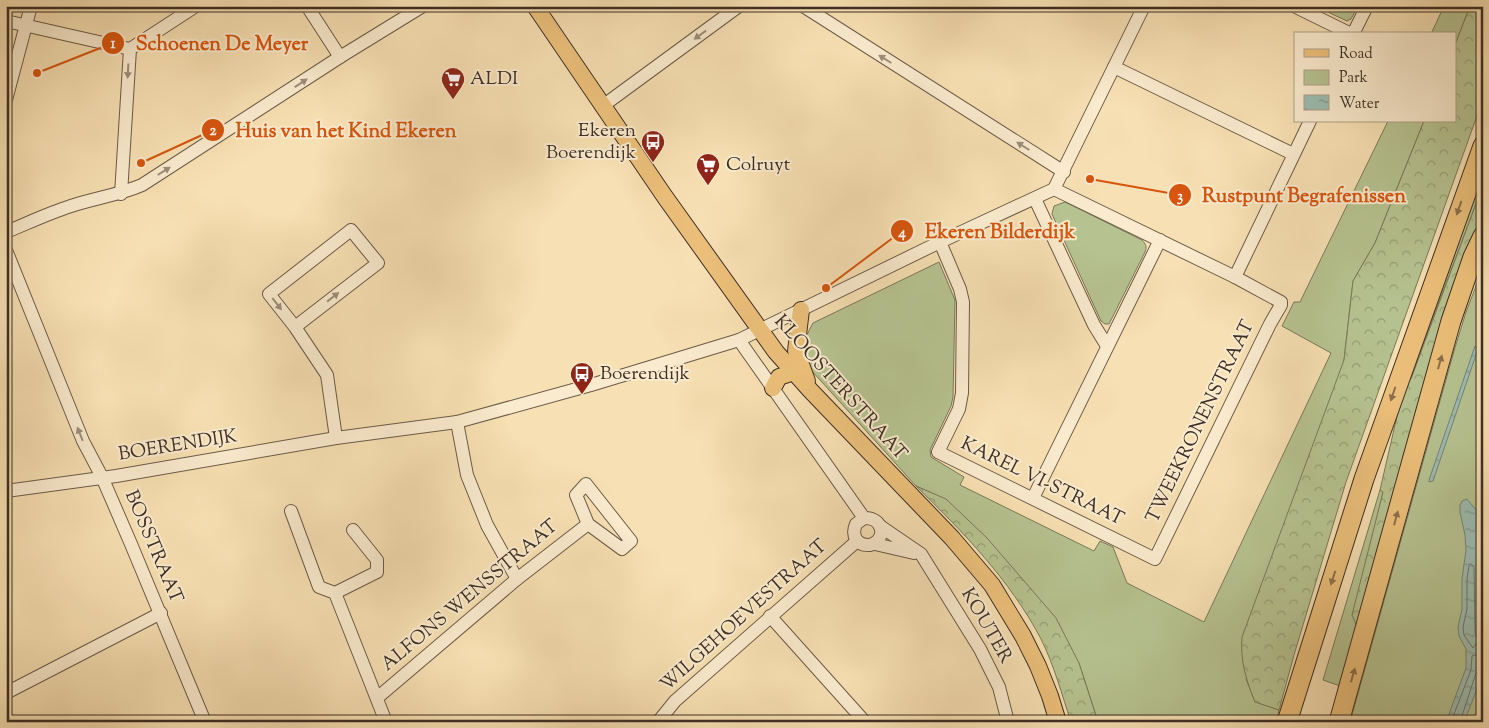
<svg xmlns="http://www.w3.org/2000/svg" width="1489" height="728" font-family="'Sorts Mill Goudy',serif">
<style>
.green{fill:#b6c391;stroke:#7a795b}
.forest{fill:url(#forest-crowns);stroke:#7a795b}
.water{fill:url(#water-ripples);stroke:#778479}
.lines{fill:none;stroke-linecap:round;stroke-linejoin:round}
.shore{stroke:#6d766b;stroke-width:1}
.minor-casing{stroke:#6c5b48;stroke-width:14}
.major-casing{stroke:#3d2f25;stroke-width:18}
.highway-casing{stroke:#3d2f25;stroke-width:21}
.minor{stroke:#faebce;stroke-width:12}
.major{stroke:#ecc07a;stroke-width:16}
.highway{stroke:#ecc07a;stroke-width:19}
.oneway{fill:#9c8d7a}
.oneway2{fill:#8c704b}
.labels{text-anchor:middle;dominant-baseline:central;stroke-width:4;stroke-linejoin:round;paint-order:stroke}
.poi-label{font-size:19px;fill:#3d2f25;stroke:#faebce;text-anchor:start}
.street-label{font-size:19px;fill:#3d2f25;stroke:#faebce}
.leader{fill:none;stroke:#d7550e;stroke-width:2}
.callout-dot{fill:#d7550e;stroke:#faebce;stroke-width:2}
.mark-label{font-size:15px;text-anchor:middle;font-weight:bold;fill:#fff}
.callout-label{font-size:20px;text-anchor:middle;font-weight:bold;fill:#d7550e;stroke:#faebce;stroke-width:4;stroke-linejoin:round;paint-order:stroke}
</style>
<defs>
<pattern id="forest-crowns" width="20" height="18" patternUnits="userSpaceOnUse" patternTransform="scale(1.25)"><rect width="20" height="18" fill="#b6c391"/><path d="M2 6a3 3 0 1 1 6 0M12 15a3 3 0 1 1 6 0" fill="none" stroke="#959f76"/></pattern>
<pattern id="water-ripples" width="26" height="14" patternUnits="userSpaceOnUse" patternTransform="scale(1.25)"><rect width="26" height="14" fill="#9dbdb1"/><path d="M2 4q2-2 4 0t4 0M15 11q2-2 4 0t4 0" fill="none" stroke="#819a90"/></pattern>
</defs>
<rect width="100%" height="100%" fill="#f7e0b3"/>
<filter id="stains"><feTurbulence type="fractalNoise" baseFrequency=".004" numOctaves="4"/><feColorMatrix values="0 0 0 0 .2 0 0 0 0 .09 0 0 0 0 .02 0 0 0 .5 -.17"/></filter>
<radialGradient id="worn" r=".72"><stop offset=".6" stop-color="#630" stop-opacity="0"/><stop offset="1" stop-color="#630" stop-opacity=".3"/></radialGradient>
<g class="green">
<path d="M1315,6H1358L1351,19L1347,21Z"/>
<path d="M1444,6H1470L1455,45V34H1431Z"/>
<path d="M1388,121H1424L1375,243L1353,281L1344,360L1246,679L1255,701L1279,710L1276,722H1098L1079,663L946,500L916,486L811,370C802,347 801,345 813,323L939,262L955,300L953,397L951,406L930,450L931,457L964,477L960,485L1094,551L1100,541L1113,547L1127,583L1204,622L1331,353L1282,326L1294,302H1300Z"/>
<path d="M1483,165V185L1410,379L1406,377Z"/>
<path d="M1065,202L1142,240C1146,244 1147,247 1145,252L1109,324H1105L1101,321L1052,214L1054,206Z"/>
<path d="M1483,268V722H1350L1454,351L1466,312Z"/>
<path d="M1380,490L1383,491L1358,629L1343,687L1323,680Z"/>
</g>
<g class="forest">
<path d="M1470,6H1483V99L1346,482L1294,655L1279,710L1255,702C1246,680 1240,660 1242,637L1344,360L1353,281L1375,243L1424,121H1455V45Z"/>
<path d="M1483,185V221L1475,238L1358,629L1352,615L1383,492L1380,490L1406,377L1411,379Z"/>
<path d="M916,486L946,499L987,538L1056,618L1079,663L1098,722H1071C1062,695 1054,665 1041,639C1010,580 963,532 916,486Z"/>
</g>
<g class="water">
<path d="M1475,346L1478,349L1433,481L1429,482V480Z"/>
<path d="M1467,499L1477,511V517L1480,652C1488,670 1471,703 1464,722H1446L1466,668V649L1459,636L1458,627L1462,609V579L1466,550L1465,535L1460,512V505L1462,501Z"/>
</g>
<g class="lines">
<g class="shore">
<path d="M1471,564L1474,567L1475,633L1479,640L1473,648L1464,635L1463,627L1467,609V579L1469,566Z"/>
<path d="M1451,722L1471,670L1472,656L1475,655L1483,658"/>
<path d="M1460,722L1476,673L1479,670H1483"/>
</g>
<g class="minor-casing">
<g id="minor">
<path d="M307,6L340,57"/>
<path d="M803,6L1064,172"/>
<path d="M1294,6L1351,34"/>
<path d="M6,21L130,49"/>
<path d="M1353,34L1367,6"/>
<path d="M1114,67L1293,154"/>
<path d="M6,100L31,6"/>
<path d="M604,105L739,6"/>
<path d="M1054,189L1144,6"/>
<path d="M121,194L130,49L196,6"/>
<path d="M1035,199L1094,325L1107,346"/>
<path d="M6,232C28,223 49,213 71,206C95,198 119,195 142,185L340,57L423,6"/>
<path d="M940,242L960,289L963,302L962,393L959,409L938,452L1155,559L1270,324L1281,305V302L1235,277L1054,189"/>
<path d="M6,250L83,441L102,477L131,544L205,722"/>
<path d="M1235,277L1310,121"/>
<path d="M295,327L378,263L351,230L269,294L295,327L327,375L336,438"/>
<path d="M739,340L864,518C883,517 888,539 870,545C857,546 851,536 856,524L864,518"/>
<path d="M457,422L467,475L487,525L517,579"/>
<path d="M586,484L631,541L622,549L588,524L576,495Z"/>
<path d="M6,491L116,476L336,438L457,422L591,385L739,340L940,242L1054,189"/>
<path d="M1033,498L1160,240"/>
<path d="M291,511L319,587L335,593L386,722"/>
<path d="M880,526L921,554L980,649L999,687L1008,722"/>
<path d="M875,544L914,553"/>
<path d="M335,593L377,572V560L353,530"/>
<path d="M770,616L865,722"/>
<path d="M6,693L161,613"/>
<path d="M377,698L517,579L588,524"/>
<path d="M658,722L675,701L857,541"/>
</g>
</g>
<g class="major-casing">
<g id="major">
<path d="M535,6L665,197L776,352L810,390L952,538L992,585L1023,636L1038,666L1050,696L1058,722"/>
<path d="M801,310L796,351L807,381"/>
<path d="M773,388L779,377L794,372"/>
</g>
</g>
<g class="highway-casing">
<g id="highway">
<path d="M1287,722L1364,479L1483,146"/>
<path d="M1339,722L1451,321L1473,257L1483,236"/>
</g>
</g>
<use href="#minor" class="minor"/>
<use href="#major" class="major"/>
<use href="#highway" class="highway"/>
</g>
<defs><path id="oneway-solid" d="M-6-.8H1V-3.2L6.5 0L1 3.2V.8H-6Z" transform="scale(1.25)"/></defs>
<g class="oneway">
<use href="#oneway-solid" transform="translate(700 35) rotate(144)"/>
<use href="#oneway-solid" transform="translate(885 59) rotate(-148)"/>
<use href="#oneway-solid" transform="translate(128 71) rotate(93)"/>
<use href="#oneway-solid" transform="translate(301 83) rotate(-33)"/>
<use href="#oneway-solid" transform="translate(1023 146) rotate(-148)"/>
<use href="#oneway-solid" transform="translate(164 171) rotate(-32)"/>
<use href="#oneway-solid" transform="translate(333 297) rotate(-38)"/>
<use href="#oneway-solid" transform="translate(277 304) rotate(52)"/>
<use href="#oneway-solid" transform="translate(80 434) rotate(-112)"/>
</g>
<g class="oneway2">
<use href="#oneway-solid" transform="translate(1459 208) rotate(109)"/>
<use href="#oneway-solid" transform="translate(1440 362) rotate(-74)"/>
<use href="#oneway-solid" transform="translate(1393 394) rotate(109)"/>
<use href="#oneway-solid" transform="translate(1396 518) rotate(-75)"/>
<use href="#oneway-solid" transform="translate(1333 578) rotate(108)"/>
<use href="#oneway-solid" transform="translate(1353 675) rotate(-74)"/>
</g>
<defs>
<g id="supermarket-pin" transform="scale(1.25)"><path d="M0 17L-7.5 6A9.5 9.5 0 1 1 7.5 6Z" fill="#8f2418" stroke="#faebce"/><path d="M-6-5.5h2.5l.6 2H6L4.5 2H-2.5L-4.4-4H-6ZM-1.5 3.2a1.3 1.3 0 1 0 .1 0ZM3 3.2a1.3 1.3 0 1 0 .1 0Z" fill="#fff"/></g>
<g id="bus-pin" transform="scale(1.25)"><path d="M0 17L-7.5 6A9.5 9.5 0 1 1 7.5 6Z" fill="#8f2418" stroke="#faebce"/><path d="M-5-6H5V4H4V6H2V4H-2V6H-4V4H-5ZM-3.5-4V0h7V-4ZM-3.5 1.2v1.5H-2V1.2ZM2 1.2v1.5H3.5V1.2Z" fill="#fff"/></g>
</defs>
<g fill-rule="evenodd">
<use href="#supermarket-pin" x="453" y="79"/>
<use href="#bus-pin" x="653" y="142"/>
<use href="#supermarket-pin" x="708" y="165"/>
<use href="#bus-pin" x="582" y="374"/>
</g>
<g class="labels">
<g class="poi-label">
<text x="470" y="79">ALDI</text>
<text x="636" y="131" text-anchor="end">Ekeren<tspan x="636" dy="22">Boerendijk</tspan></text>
<text x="726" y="165">Colruyt</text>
<text x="600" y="374">Boerendijk</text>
</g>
<g class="street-label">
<text transform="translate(840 388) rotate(48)">KLOOSTERSTRAAT</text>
<text transform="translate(1201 422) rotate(-64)">TWEEKRONENSTRAAT</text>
<text transform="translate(178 446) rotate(-9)">BOERENDIJK</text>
<text transform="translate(1042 482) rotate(26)">KAREL VI-STRAAT</text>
<text transform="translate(153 547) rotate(67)">BOSSTRAAT</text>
<text transform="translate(470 596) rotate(-40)">ALFONS WENSSTRAAT</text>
<text transform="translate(744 616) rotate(-42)">WILGEHOEVESTRAAT</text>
<text transform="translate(986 626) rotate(60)">KOUTER</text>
</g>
</g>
<path class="leader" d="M37 73L113 43M141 163L213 130M1090 179L1180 195M826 288L902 231"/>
<g class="callout-dot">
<circle cx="37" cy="73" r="5"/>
<circle cx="141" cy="163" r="5"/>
<circle cx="1090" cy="179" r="5"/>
<circle cx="826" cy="288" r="5"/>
<circle cx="113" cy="43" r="12"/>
<circle cx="213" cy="130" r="12"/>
<circle cx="1180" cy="195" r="12"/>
<circle cx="902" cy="231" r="12"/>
</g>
<g class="mark-label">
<text x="113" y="48">1</text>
<text x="213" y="135">2</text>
<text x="1180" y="201">3</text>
<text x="902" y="237">4</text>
</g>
<g class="callout-label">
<text x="222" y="50">Schoenen De Meyer</text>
<text x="346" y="137">Huis van het Kind Ekeren</text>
<text x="1304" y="202">Rustpunt Begrafenissen</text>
<text x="1000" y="238">Ekeren Bilderdijk</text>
</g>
<rect width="1489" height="728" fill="none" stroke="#f7e0b3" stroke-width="25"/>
<rect x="8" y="8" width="1474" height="713" fill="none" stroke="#3d2f25" stroke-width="2.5"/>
<rect x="12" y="12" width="1464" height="703" fill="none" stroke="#3d2f25"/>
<rect x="1294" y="32" width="162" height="90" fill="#faebce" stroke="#aea08a"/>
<rect x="1304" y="49" width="25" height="8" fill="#ecc07a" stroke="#aea08a"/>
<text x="1339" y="58" font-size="15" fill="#3d2f25">Road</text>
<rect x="1304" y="70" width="25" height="15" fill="#b6c391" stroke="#aea08a"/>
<text x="1339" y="82" font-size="15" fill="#3d2f25">Park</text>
<rect x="1304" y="95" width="25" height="15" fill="url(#water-ripples)" stroke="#aea08a"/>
<text x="1339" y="108" font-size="15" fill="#3d2f25">Water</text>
<rect width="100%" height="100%" filter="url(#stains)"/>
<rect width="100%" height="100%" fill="url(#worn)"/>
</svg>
